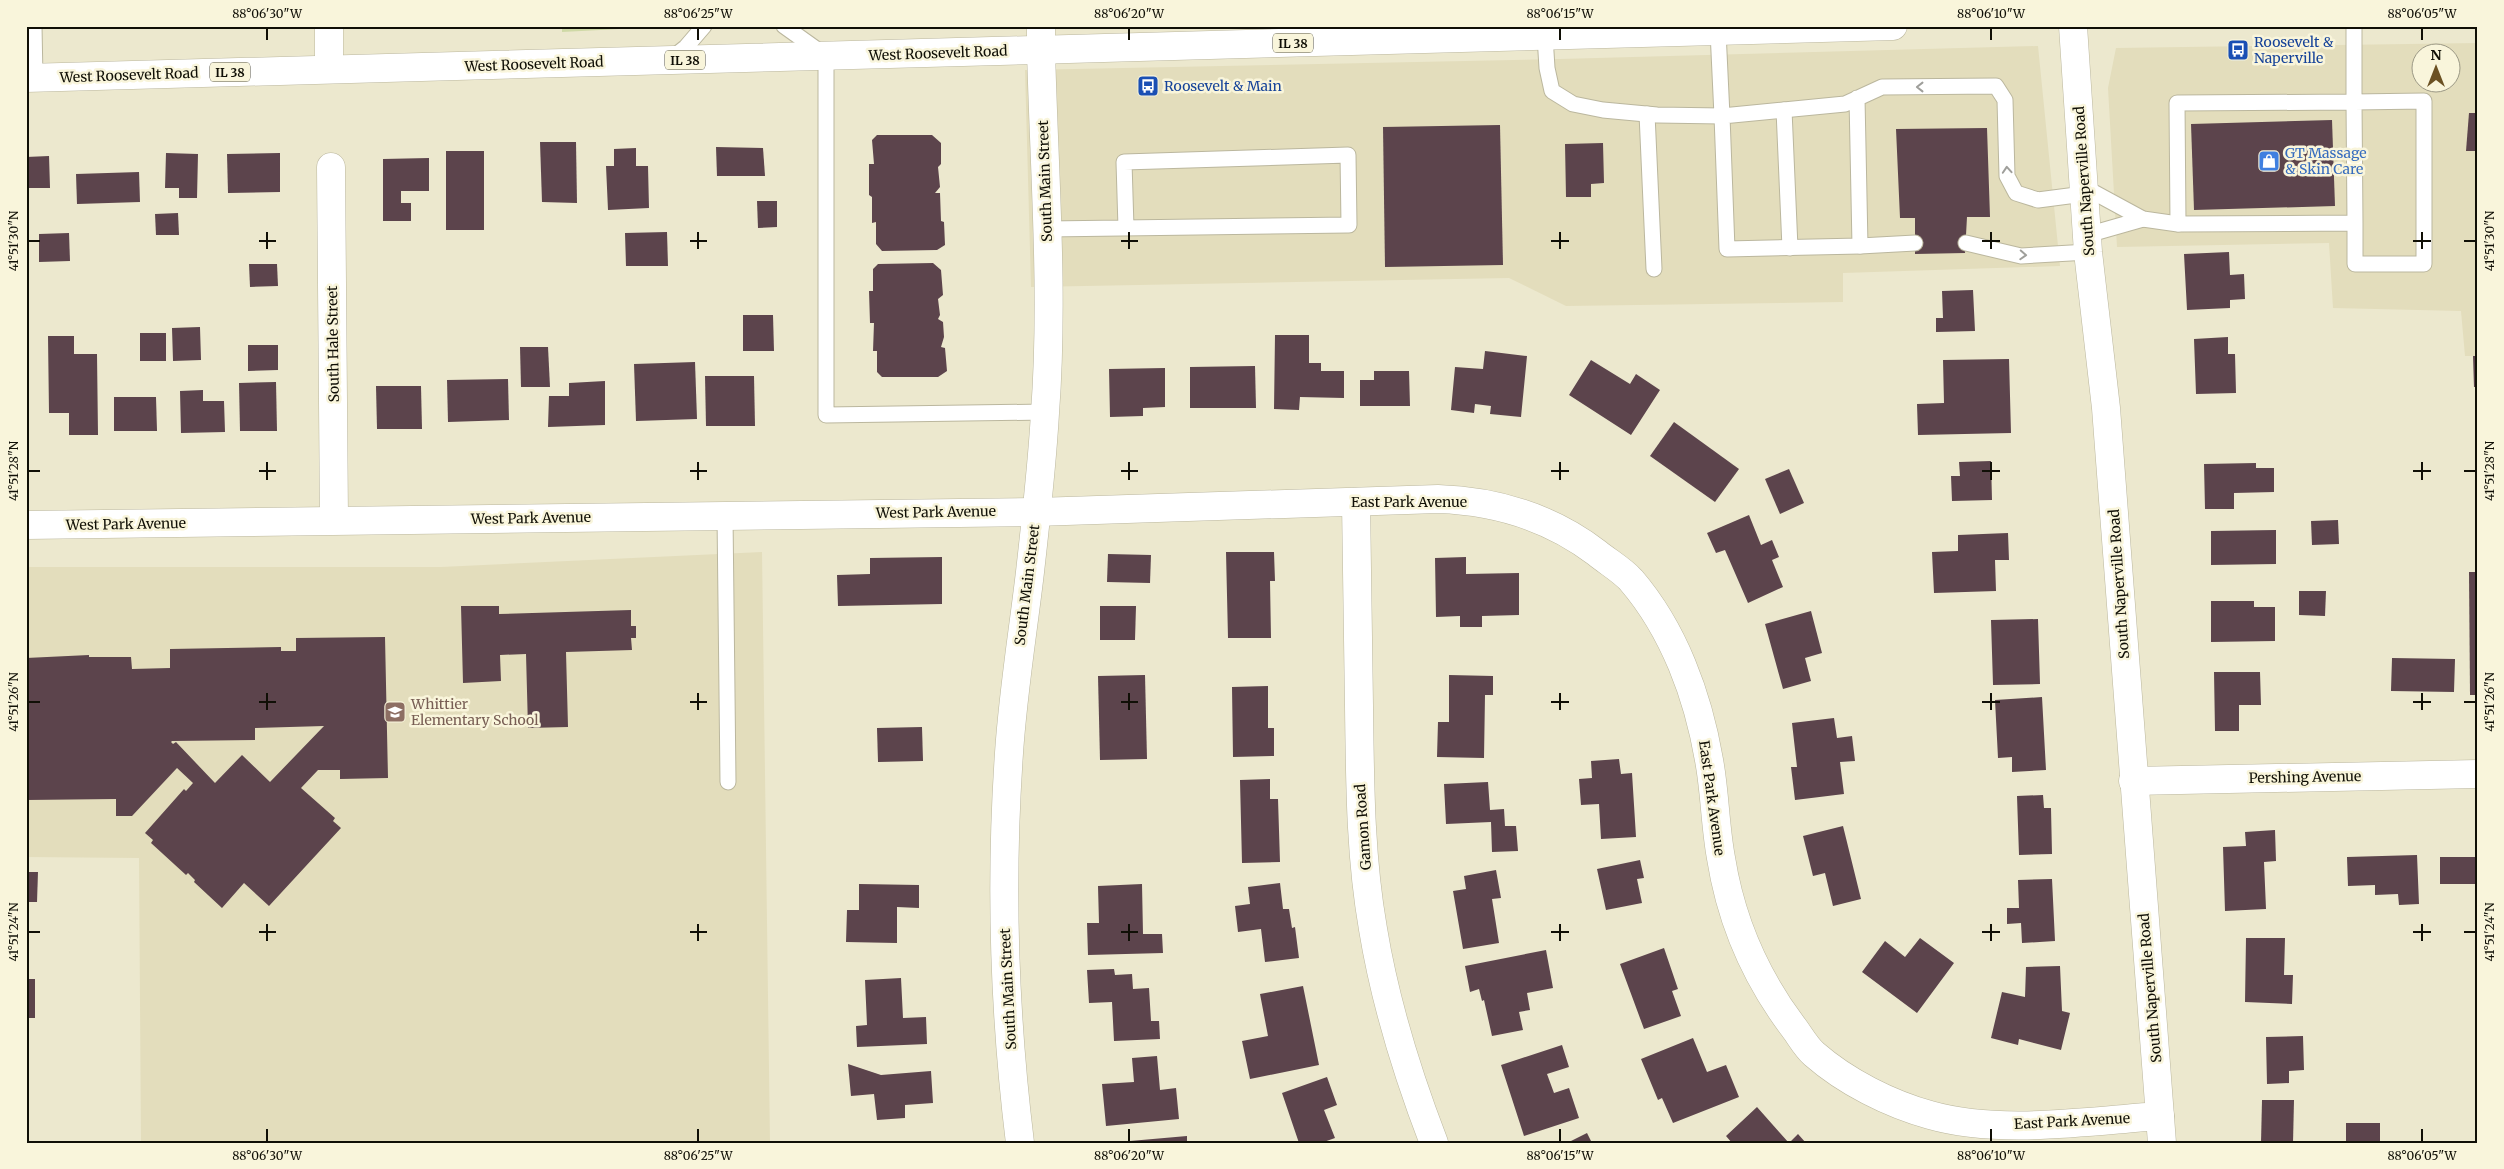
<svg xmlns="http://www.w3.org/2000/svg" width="2504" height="1169" font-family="Merriweather,serif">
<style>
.built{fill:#e3ddbc;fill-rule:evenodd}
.green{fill:#cfd9a6}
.building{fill:#5c444c;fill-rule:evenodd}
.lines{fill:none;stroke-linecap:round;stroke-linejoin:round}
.lane-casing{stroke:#bbb79e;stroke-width:17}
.street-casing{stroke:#bbb79e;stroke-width:29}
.secondary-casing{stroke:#bbb79e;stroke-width:29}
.primary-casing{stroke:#bbb79e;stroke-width:29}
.lane{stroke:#fff;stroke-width:15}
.street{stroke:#fff;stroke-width:28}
.secondary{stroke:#fff;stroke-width:28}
.primary{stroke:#fff;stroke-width:28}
.oneway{stroke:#9f9f9b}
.ticks{fill:none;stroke:#100f06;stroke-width:2}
.labels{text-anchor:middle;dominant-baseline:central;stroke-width:5;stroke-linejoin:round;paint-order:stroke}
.shield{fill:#f9f5db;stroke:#565446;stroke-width:1}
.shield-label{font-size:12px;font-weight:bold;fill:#100f06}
.transit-label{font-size:14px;fill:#164399;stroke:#f9f5db;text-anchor:start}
.street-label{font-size:14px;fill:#100f06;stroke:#f9f5db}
.shop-label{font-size:14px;fill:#366cbe;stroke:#f9f5db;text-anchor:start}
.education-label{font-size:14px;fill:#785e54;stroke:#f9f5db;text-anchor:start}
.neatline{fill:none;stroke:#100f06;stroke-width:2}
.ticks-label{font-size:12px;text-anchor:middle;fill:#100f06}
</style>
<rect width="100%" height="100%" fill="#ece8ce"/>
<g class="built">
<path d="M2478,43V356H2465L2461,311L2333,308L2329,243L2117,247L2108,88L2116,48ZM2422,52H2452V82H2422Z"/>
<path d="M2038,46L2060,266L1843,273V302L1566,306L1509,278L1031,287L1025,70L1560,59Z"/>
<path d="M762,552L770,1143H141L139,858L26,857V567H441Z"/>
</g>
<path class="green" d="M562,26H677L562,32Z"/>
<g class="building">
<path d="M2469,113H2478V151H2466Z"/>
<path d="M2332,120L2335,206L2194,210L2191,124Z"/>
<path d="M1500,125L1503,265L1385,267L1383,127Z"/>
<path d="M1987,128L1990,217H1967L1965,253L1915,254V218H1900L1896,129Z"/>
<path d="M877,135H932L941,143V164L938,167L940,187L935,193H940L941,221L944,222L945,245L937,250L882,251L876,244V222L872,223V197L869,195V164H874L872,140Z"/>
<path d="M540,142H576L577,203L542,202Z"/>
<path d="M1603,143L1604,183L1591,184V197H1566L1565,144Z"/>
<path d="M716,147L763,148L765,176H717Z"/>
<path d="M636,148V166H648L649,208L608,210L606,166H614V149Z"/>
<rect x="446" y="151" width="38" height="79"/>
<path d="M166,153L198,154L197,198H179V188H165Z"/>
<path d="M280,153V192L228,193L227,154Z"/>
<path d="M49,156L50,188H26V157Z"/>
<path d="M429,158V191H401V203H411V221H383V159Z"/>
<path d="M139,172L140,202L77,204L76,174Z"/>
<path d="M757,201H777V227L758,228Z"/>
<path d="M178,213L179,235H156L155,214Z"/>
<path d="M667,232L668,266H626L625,233Z"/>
<path d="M69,233L70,261L39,262V234Z"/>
<path d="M2229,252L2230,275L2244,274L2245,299L2230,300V308L2187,310L2184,254Z"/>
<path d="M933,263L941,270L943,295L938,299L940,315L938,319L943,322L944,337L941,347L945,348L947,371L938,377H882L877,372V351H873L874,323H870L869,291H873V269L878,264Z"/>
<path d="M249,264H277L278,286L250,287Z"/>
<path d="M1973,290L1975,331L1936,332V318H1943L1942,291Z"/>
<path d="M743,315H773L774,351H743Z"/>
<path d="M200,327L201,360L173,361L172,328Z"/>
<rect x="140" y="333" width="26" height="28"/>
<path d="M1275,335H1309V363H1321V371H1344V398L1300,397L1299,410L1274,409Z"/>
<path d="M48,336H74V354H97L98,435H69V413H49Z"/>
<path d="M2228,337V354H2235L2236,393L2196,394L2194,339Z"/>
<path d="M248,345H278V370L248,371Z"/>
<path d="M520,347H548L550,387H521Z"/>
<path d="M1485,351L1527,356L1521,417L1490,414L1491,406L1475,404L1474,413L1451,410L1455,367L1483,369Z"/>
<path d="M2473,356H2478V387H2474Z"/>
<path d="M2009,359L2011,433L1918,435L1917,404L1944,403L1943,360Z"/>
<path d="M1591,360L1630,384L1636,374L1660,390L1631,435L1569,395Z"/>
<path d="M695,362L697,419L636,421L634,364Z"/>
<path d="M1255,366L1256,408H1190V367Z"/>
<path d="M1165,368V407L1143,408V416L1110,417L1109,369Z"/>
<path d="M1374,371H1409L1410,406H1360V380H1374Z"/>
<path d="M705,376H754L755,426H706Z"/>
<path d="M508,379L509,420L448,422L447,380Z"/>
<path d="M605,381V425L548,427L549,396H569V383Z"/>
<path d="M276,382L277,431H240L239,383Z"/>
<path d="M376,386H421L422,429H377Z"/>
<path d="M203,390V401H224L225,432L181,433L180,391Z"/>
<path d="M114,397H156L157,431H114Z"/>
<path d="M1674,422L1739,469L1715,502L1650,456Z"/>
<path d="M1991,461L1992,500L1952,501L1951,476H1960L1959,462Z"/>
<path d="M2256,463V468H2274V492L2234,493V509H2205L2204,464Z"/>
<path d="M1789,469L1804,503L1780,514L1765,479Z"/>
<path d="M1749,515L1761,545L1772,540L1779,557L1772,560L1783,587L1748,603L1725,550L1716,553L1707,533Z"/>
<path d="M2338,520L2339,544L2312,545L2311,521Z"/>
<path d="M2276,530V564L2211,565V531Z"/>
<path d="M2008,533L2009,560H1995L1996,591L1934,593L1932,552L1958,551V535Z"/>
<path d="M1226,552H1274L1275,581H1270L1271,638H1228Z"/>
<path d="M1108,554L1151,555L1150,583L1107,582Z"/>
<path d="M942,557V604L838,606L837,575L870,574V558Z"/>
<path d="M1466,557V574L1519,573V615L1482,616V627H1460V616L1436,617L1435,558Z"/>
<path d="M2469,572H2478V695H2470Z"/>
<path d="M2299,591H2326L2325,616L2299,615Z"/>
<path d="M2211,601H2254V607H2275V641L2211,642Z"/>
<path d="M461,606H499V614L631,610V626H636V638H631L632,650L566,652L568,727L528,728L526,654L500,655L501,681L463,683Z"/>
<path d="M1100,606H1136L1135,640H1100Z"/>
<path d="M1811,611L1822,653L1805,658L1811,681L1783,689L1765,624Z"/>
<path d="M2038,619L2040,684L1993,685L1991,620Z"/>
<path d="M385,637L388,778L340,779V770H318L301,788L335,818L333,821L341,828L269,906L244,883L222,908L194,882L195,880L188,873L186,875L151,843L153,840L145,833L184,789L186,791L193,783L177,768L132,816H116V799L26,800V658L89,655V657H131L132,669L170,668V649L281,647V651H296V638ZM324,726L270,782L242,755L215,783L176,742L173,744L171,742L172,741L255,740V728Z"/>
<path d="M2392,658L2455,659L2454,692L2391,691Z"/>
<path d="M2214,672H2260L2261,705H2239V731H2215Z"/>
<path d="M1145,675L1147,759L1100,760L1098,676Z"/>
<path d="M1449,675L1493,676V695H1485L1484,758L1437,757L1438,722H1449Z"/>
<path d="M1268,686V728H1274V756L1233,757L1232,687Z"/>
<path d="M2042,697L2046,770L2012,772V757L1998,758L1995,700Z"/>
<path d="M1834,718L1837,738L1852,736L1855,761L1840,762L1844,794L1795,800L1791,767H1797L1792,723Z"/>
<path d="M922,727L923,761L878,762L877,728Z"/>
<path d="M1619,759L1621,774L1632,773L1636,837L1601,839L1599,804L1581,805L1579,779L1592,778L1591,761Z"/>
<path d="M1270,779V799H1278L1280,862L1242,863L1240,780Z"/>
<path d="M1488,782L1490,810L1504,809L1505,826H1516L1518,851L1492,852L1491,822L1446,824L1444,784Z"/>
<path d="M2043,795L2044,808H2051L2052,854L2019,855L2017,796Z"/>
<path d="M1843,826L1861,899L1833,906L1825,873L1813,876L1803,836Z"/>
<path d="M2275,830L2276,861L2264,862L2266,909L2225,911L2223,847L2246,846L2245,832Z"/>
<path d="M2417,855L2419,904L2399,905L2398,894L2375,895V885L2348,886L2347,857Z"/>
<path d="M2440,857H2478V905L2476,884H2440Z"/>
<path d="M1640,860L1644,878L1637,879L1642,903L1606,910L1597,869Z"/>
<path d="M1496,870L1501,898L1492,899L1499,943L1463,949L1453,891L1466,889L1464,876Z"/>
<path d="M26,872H38L37,902H26Z"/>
<path d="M2052,879L2055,941L2022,943L2021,923L2007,924V908H2019L2018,880Z"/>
<path d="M1280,883L1283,909H1289L1292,928L1295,927L1299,958L1265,962L1261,929L1238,932L1235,906L1250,904L1248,887Z"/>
<path d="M859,884L919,885V908L897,907V943L846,942L847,910H859Z"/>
<path d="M1142,884L1143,934H1162L1163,953L1088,955L1087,923H1099L1098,886Z"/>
<path d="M1920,938L1954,963L1917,1013L1862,972L1885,941L1905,957Z"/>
<path d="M2246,938H2285L2284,975H2293L2292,1004L2245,1002Z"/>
<path d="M1664,948L1678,989L1672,991L1681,1016L1644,1029L1620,964Z"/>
<path d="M1546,950L1553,988L1527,993L1530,1010L1519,1012L1523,1030L1492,1036L1484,1000L1482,1001L1479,989L1470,992L1465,966Z"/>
<path d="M2060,966L2062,1011L2070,1013L2061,1050L2019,1039L2018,1045L1991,1038L2002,992L2025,997L2026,967Z"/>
<path d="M1114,969L1115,975L1132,974L1133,989L1149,988L1151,1021H1159L1160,1039L1114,1041L1112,1002L1089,1003L1087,970Z"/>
<path d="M901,978L903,1018L926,1017L927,1044L857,1047L856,1026L867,1025L865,980Z"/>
<rect x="26" y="979" width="9" height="39"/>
<path d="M1303,986L1319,1065L1250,1079L1242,1041L1268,1036L1260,994Z"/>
<path d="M2303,1036L2304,1070L2289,1071V1083L2267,1084L2266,1037Z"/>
<path d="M1693,1038L1707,1072L1726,1065L1739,1097L1673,1123L1662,1098L1658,1100L1641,1059Z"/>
<path d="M1562,1045L1569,1067L1547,1074L1554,1093L1569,1088L1579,1118L1524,1136L1501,1065Z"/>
<path d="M1157,1056L1160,1090L1176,1088L1179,1119L1106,1126L1102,1084L1134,1082L1132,1058Z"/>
<path d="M848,1064L881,1075L931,1071L933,1103L905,1105V1118L877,1120L874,1094L851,1096Z"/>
<path d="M1327,1077L1337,1105L1324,1110L1335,1138L1321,1143H1299L1282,1093Z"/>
<path d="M2262,1100H2294L2293,1143H2261Z"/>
<path d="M1757,1107L1789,1143L1798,1134L1806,1143H1732L1726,1136Z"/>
<rect x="2346" y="1123" width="34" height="20"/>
<path d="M1587,1133L1592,1143H1567Z"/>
<path d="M1187,1136V1143H1130V1141Z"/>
</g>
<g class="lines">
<g class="lane-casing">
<g id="lane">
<path d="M34,26L35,78"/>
<path d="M784,26L826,56V415L1045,412"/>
<path d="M2354,26V102L2177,103L2178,224L2355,223V264H2424V101L2354,102L2355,223"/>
<path d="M1545,36L1547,68L1552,91L1573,104L1603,110L1657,115L1722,116L1718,31"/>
<path d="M671,59L686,47L704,26"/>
<path d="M1857,98L1860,246L1727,249L1722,116L1845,104L1882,87L1996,86L2005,100L2007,176L2016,193L2038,200L2084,194"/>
<path d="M1784,110L1790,248"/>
<path d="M1647,114L1654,269"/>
<path d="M2084,187L2143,219L2178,224"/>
<path d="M1047,229L1349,225L1348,155L1124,162L1126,228"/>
<path d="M2087,235L2143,219"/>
<path d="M1966,243L2021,256L2088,252"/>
<path d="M1860,246L1915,243"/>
<path d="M725,515L728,782"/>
</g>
</g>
<g class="street-casing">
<g id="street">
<path d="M329,26V69"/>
<path d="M331,167L334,520"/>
<path d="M1356,502C1357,570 1358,638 1359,706C1360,781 1360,855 1373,929C1385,1002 1407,1073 1434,1143"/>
<path d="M26,525L1036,512L1438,499C1497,501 1550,517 1597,553C1608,562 1622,570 1631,580C1674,630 1698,696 1709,760C1715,792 1715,826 1721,858C1731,921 1756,978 1794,1028C1800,1036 1806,1047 1814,1054C1846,1082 1890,1104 1930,1115C2000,1135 2088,1121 2160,1116"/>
<path d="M2133,781L2478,774"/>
<path d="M1020,1143C1004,1013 1000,883 1009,753C1013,692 1023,632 1030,572C1036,519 1042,466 1045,413C1054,293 1044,170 1041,50"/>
</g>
</g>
<g class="secondary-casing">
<g id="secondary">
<path d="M1041,26V50"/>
<path d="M2073,26L2088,252L2106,408L2162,1143"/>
</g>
</g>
<g class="primary-casing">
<path id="primary" d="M26,78L1893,26"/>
</g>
<use href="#lane" class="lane"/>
<use href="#street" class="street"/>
<use href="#secondary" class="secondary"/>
<use href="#primary" class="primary"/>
</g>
<defs><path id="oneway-chevron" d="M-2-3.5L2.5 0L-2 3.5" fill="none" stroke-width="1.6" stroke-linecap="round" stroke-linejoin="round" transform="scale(1.25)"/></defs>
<g class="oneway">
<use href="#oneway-chevron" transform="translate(1920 87) rotate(180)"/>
<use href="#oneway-chevron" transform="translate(2007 170) rotate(-94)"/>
<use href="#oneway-chevron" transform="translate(2023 255) rotate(3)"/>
</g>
<path class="ticks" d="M267,28V40M698,28V40M1129,28V40M1560,28V40M1991,28V40M2422,28V40M267,232V249M698,232V249M1129,232V249M1560,232V249M1991,232V249M2422,232V249M28,241H40M259,241H276M690,241H707M1121,241H1138M1551,241H1569M1982,241H2000M2413,241H2431M2464,241H2476M267,462V480M698,462V480M1129,462V480M1560,462V480M1991,462V480M2422,462V480M28,471H40M259,471H276M690,471H707M1121,471H1138M1551,471H1569M1982,471H2000M2413,471H2431M2464,471H2476M267,693V710M698,693V710M1129,693V710M1560,693V710M1991,693V710M2422,693V710M28,702H40M259,702H276M690,702H707M1121,702H1138M1551,702H1569M1982,702H2000M2413,702H2431M2464,702H2476M267,924V941M698,924V941M1129,924V941M1560,924V941M1991,924V941M2422,924V941M28,932H40M259,932H276M690,932H707M1121,932H1138M1551,932H1569M1982,932H2000M2413,932H2431M2464,932H2476M267,1129V1142M698,1129V1142M1129,1129V1142M1560,1129V1142M1991,1129V1142M2422,1129V1142"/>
<defs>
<g id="bus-square" transform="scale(1.125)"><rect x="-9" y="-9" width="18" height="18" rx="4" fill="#1a4fb4" stroke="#f9f5db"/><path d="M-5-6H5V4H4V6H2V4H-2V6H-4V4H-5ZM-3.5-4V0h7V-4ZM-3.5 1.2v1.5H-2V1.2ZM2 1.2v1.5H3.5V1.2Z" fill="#fff"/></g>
<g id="shop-square" transform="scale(1.125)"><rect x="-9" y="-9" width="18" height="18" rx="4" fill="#3f7fe0" stroke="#f9f5db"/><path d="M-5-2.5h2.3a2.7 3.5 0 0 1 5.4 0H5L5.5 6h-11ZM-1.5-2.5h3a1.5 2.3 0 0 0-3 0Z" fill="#fff"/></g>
<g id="school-square" transform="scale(1.125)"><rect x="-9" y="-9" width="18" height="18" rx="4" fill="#8d6e63" stroke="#f9f5db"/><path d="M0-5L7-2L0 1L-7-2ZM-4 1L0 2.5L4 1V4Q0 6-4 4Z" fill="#fff"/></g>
</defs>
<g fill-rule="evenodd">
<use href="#bus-square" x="2238" y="50"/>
<use href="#bus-square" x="1148" y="86"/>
<use href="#shop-square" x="2269" y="161"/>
<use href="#school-square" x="395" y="712"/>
</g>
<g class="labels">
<g class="shield">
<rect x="1273" y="33.5" width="40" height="19" rx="4"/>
<rect x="665" y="50.5" width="40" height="19" rx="4"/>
<rect x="210" y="62.5" width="40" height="19" rx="4"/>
</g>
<g class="shield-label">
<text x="1293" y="43">IL 38</text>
<text x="685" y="60">IL 38</text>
<text x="230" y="72">IL 38</text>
</g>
<g class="transit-label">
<text x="2254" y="42">Roosevelt &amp;<tspan x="2254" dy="16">Naperville</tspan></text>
<text x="1164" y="86">Roosevelt &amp; Main</text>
</g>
<g class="street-label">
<text transform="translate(938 53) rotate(-2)">West Roosevelt Road</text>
<text transform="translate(534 64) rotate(-2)">West Roosevelt Road</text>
<text transform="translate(129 75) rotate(-2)">West Roosevelt Road</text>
<text transform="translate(1045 181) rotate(-92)">South Main Street</text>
<text transform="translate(2084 181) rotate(-94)">South Naperville Road</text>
<text transform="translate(333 344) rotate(-91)">South Hale Street</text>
<text x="1409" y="502">East Park Avenue</text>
<text transform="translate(936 512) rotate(-1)">West Park Avenue</text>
<text transform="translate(531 518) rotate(-1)">West Park Avenue</text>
<text transform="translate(126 524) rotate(-1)">West Park Avenue</text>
<text transform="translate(2119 584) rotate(-94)">South Naperville Road</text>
<text transform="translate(1027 585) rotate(-83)">South Main Street</text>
<text transform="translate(2305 777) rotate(-1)">Pershing Avenue</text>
<text transform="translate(1712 798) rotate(82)">East Park Avenue</text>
<text transform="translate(1363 827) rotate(-94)">Gamon Road</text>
<text transform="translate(2150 988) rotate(-95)">South Naperville Road</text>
<text transform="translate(1008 989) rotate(-93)">South Main Street</text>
<text transform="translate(2072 1121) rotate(-3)">East Park Avenue</text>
</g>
<g class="shop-label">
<text x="2285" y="153">GT Massage<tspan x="2285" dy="16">&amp; Skin Care</tspan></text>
</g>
<g class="education-label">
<text x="411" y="704">Whittier<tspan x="411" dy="16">Elementary School</tspan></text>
</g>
</g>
<rect width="2504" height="1169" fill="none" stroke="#f9f5db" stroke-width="55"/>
<g transform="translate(2436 68)"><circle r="24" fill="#f9f5db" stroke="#9c9986"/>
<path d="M0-4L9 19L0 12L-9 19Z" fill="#6b5123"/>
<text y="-8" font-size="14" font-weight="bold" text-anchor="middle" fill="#100f06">N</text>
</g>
<rect x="28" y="28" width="2448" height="1114" class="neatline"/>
<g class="ticks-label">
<text x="267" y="18">88°06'30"W</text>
<text x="698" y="18">88°06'25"W</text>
<text x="1129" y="18">88°06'20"W</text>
<text x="1560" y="18">88°06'15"W</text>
<text x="1991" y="18">88°06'10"W</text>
<text x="2422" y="18">88°06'05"W</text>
<text transform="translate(14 241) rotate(-90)" y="4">41°51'30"N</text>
<text transform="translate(2490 241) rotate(-90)" y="4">41°51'30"N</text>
<text transform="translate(14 471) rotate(-90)" y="4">41°51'28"N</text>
<text transform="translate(2490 471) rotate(-90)" y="4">41°51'28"N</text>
<text transform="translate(14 702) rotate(-90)" y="4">41°51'26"N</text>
<text transform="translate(2490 702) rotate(-90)" y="4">41°51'26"N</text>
<text transform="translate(14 932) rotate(-90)" y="4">41°51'24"N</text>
<text transform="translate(2490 932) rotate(-90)" y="4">41°51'24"N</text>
<text x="267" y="1160">88°06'30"W</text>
<text x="698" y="1160">88°06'25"W</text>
<text x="1129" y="1160">88°06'20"W</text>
<text x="1560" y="1160">88°06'15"W</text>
<text x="1991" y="1160">88°06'10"W</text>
<text x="2422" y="1160">88°06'05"W</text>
</g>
</svg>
